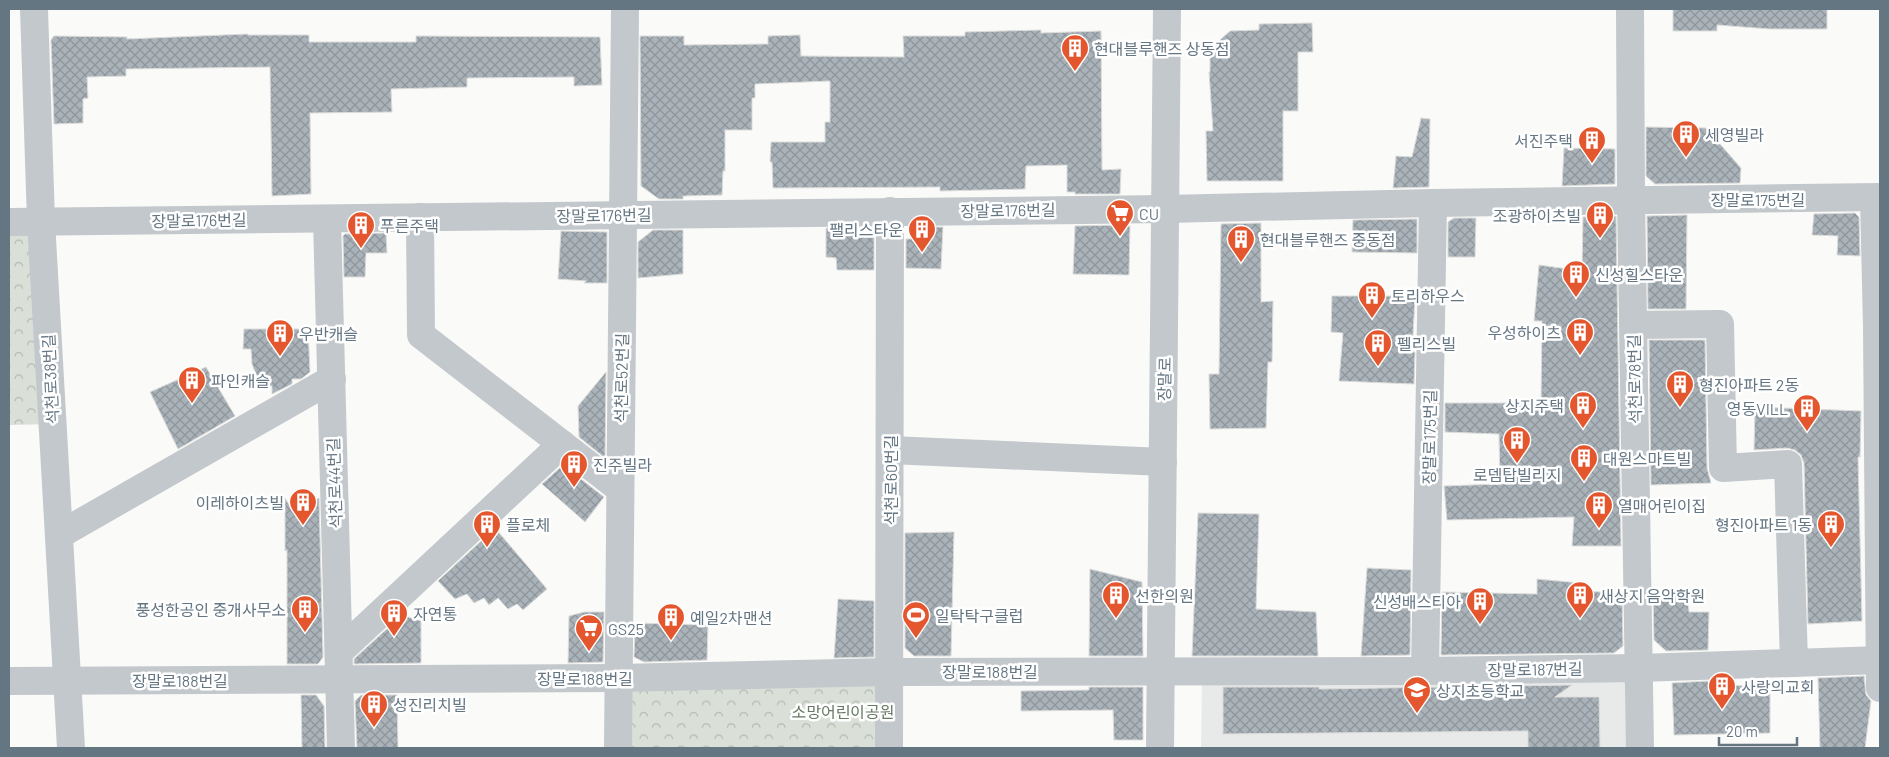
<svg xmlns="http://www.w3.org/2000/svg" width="1889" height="757" font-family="Barlow,'Noto Sans KR',sans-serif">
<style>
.built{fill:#e8e9e9}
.park{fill:url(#park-crowns)}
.building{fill:url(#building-cross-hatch);stroke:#dcdcda}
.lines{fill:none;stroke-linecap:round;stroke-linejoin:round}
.minor{stroke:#c3c8cc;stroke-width:28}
.labels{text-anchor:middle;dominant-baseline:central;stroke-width:5;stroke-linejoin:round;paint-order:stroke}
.poi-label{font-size:16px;fill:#657683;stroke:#fff;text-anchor:start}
.street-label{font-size:16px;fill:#657683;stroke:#fff}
.park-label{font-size:16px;fill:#687a64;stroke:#fff}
</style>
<defs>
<pattern id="park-crowns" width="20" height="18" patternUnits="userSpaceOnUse" patternTransform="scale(1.25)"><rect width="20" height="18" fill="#dadfd7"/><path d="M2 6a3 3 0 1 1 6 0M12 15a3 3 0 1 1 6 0" fill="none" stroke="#b4b9b4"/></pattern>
<pattern id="building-cross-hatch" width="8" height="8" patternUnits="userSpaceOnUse" patternTransform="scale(1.25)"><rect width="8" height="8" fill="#aab3b9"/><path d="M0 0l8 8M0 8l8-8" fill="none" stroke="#8e969c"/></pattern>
</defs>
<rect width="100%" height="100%" fill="#fafaf8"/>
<path class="built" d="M1631,676L1632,748H1201L1202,679Z"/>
<g class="park">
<path d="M41,221L53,424L9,425V222Z"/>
<path d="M889,672V748H618V678Z"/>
</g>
<g class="building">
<path d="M1673,9H1827V29H1770L1717,25V31H1673Z"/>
<path d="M1312,23L1313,52H1298V111H1283V181H1207L1206,131H1213L1209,72H1210V49L1230,31L1259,30V24Z"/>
<path d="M1041,30V33L1101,31L1102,170L1121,169L1120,194H1075V192H1067V165L1026,166L1025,189L940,191V187L773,188L772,162H770L771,142H825V122H830V81L755,84V98H752V130H725V171H723L722,195L683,196V199H659L641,186L640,36H684V45L768,44V36L800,35L801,56L904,57L903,36H965V32Z"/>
<path d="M248,34V35H309V42H416V36L600,37L602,85L574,86V77L467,78V87L391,89L392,112L310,113L311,194L272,196L270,67L126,69V76L87,77L88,98L83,99V123L54,124L51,40L54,36L127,37V39Z"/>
<path d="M1421,118L1430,119L1429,187L1393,188L1396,156L1412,157Z"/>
<path d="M1646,127L1706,128L1741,168L1740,183L1655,184L1646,176Z"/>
<path d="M1564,148L1615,149V184L1562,186Z"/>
<path d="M1855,213L1859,217L1860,256L1837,255L1838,236L1812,235L1814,214Z"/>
<path d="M1687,215L1686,309H1648L1647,216Z"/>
<path d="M1616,216L1621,546H1572L1574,517L1447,520L1444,486L1500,484L1499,434L1445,432V403H1541L1542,321H1534L1539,265L1582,271L1583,217Z"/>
<path d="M1454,218H1476L1475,257H1448V222Z"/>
<path d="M1417,219V253L1352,252L1353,220Z"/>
<path d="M1261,223V302L1273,301L1272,362H1268L1266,428L1210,429L1209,374H1219L1221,224Z"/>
<path d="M1119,225L1130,226L1129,275L1073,274L1075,226Z"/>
<path d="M911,227H943L941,269L906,268V239H911Z"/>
<path d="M826,228H871L874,232V270H837L836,258L826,257Z"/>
<path d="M653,230H683V274L638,278V242Z"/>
<path d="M561,231L607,232V283H584L586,281L558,279Z"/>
<path d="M386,233L387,253H366L365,277H344L343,236L345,234Z"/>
<path d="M1332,296H1393L1415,299L1412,352H1415L1414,384L1339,381L1343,333L1331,332Z"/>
<path d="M244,329H308L310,372L301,379H292V384L272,394V386L260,385L252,364L251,349H243Z"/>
<path d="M1649,340H1705L1707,468L1711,483L1651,485Z"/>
<path d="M206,367L235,416L178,449L150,392Z"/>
<path d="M606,372L605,458L579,437L578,406Z"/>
<path d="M1755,407L1861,411L1860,457H1858L1862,621L1808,624L1804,463L1801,455L1795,450L1787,448L1754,450Z"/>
<path d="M563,465L604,497L585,522L542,484Z"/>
<path d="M285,498L293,511L319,498L323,657L318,664H287V550L285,551Z"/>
<path d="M1198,513L1259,514L1256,609L1316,612L1318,656H1192Z"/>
<path d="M495,528L547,589L523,610L517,604L508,609L498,598L489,605L484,598L474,603L467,594L455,599L438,581Z"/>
<path d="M954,532L951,656H914L905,648V533Z"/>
<path d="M1367,568L1411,570L1410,655L1361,656Z"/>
<path d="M1090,569L1142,582L1143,656H1089Z"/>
<path d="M1537,579L1580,583V591L1622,593L1623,646L1614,653L1441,655L1442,592L1537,594Z"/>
<path d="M1653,593L1687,594L1689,612H1709L1708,650L1666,651L1654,640Z"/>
<path d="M838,599L874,601V657L834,658Z"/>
<path d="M584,612H604L603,662L568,663L569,616Z"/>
<path d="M402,615L421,621V663L354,664V659Z"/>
<path d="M635,623L708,625L707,660L644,662L634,657Z"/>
<path d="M1864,676L1866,695L1871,701L1865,748H1820L1818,678Z"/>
<path d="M1708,681V683L1770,688V733L1674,735L1672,683Z"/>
<path d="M1572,685L1555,697H1599L1600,748H1528V731L1223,734V687H1319V689Z"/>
<path d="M1089,687H1143V740H1114L1113,710L1021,711V691L1089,690Z"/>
<path d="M301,695H316L324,706L325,748H302Z"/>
<path d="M361,695H397L398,748H357L355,701Z"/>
</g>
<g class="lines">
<g class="minor">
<path d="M34,9L41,221L71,748"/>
<path d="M1630,9L1631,200L1640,748"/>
<path d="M1874,198L1877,327L1880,688"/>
<path d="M420,217L421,335L620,489"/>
<path d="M327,219L341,748"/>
<path d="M9,222L1166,209L1433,203L1880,197"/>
<path d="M1633,325L1720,324L1723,468L1788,464L1794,663"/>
<path d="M890,450L1163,462"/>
<path d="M59,535L332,379"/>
<path d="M339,652L562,444"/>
<path d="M1425,671L1433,203"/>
<path d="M9,681L618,678L889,672L1425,671L1639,668L1880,660"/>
<path d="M618,748L625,9"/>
<path d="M889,748L890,211"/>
<path d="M1160,748L1167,9"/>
</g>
</g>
<defs>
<g id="building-pin" transform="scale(1.4375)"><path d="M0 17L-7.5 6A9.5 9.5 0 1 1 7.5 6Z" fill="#e4572e" stroke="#fff"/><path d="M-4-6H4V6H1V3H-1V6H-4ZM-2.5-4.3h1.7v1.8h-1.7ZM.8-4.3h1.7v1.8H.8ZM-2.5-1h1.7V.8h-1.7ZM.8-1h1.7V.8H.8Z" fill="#fff"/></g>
<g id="supermarket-pin" transform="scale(1.4375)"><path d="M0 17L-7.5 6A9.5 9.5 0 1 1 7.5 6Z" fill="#e4572e" stroke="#fff"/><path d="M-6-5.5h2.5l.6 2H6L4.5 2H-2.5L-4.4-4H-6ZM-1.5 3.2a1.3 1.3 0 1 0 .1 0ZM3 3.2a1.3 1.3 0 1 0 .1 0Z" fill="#fff"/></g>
<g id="stadium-pin" transform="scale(1.4375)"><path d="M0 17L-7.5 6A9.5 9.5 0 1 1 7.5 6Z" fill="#e4572e" stroke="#fff"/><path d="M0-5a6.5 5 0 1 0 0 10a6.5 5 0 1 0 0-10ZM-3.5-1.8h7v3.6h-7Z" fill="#fff"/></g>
<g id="school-pin" transform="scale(1.4375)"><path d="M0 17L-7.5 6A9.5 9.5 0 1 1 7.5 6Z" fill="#e4572e" stroke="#fff"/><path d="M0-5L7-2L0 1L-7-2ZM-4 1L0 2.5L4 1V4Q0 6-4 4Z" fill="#fff"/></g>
</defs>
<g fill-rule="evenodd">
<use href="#building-pin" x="1075" y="48"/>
<use href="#building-pin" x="1686" y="134"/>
<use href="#building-pin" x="1592" y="140"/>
<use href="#supermarket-pin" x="1120" y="213"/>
<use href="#building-pin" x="1600" y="215"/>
<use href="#building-pin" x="361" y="225"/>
<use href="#building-pin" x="922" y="229"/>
<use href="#building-pin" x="1241" y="239"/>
<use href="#building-pin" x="1576" y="274"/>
<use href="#building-pin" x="1372" y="295"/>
<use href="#building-pin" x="1580" y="332"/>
<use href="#building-pin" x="280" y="333"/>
<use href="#building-pin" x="1378" y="343"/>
<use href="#building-pin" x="192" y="380"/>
<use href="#building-pin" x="1680" y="384"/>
<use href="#building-pin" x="1583" y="405"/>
<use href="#building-pin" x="1807" y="408"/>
<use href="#building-pin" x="1517" y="440"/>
<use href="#building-pin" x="1584" y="458"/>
<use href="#building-pin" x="574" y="464"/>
<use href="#building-pin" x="303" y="502"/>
<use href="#building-pin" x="1599" y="505"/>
<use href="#building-pin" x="487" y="524"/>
<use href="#building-pin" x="1831" y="524"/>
<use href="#building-pin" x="1116" y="595"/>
<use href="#building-pin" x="1580" y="595"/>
<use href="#building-pin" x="1480" y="601"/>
<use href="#building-pin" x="305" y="609"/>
<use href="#building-pin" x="394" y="613"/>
<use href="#stadium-pin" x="916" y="615"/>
<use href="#building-pin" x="671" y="617"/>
<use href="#supermarket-pin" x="589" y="628"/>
<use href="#building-pin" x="1722" y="686"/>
<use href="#school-pin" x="1417" y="690"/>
<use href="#building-pin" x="374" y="704"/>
</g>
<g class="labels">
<g class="poi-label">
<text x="1094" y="48">현대블루핸즈 상동점</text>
<text x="1705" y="134">세영빌라</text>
<text x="1573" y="140" text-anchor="end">서진주택</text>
<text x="1139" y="213">CU</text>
<text x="1581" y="215" text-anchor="end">조광하이츠빌</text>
<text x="380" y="225">푸른주택</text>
<text x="903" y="229" text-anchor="end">팰리스타운</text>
<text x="1260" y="239">현대블루핸즈 중동점</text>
<text x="1595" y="274">신성힐스타운</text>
<text x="1391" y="295">토리하우스</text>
<text x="1561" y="332" text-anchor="end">우성하이츠</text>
<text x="299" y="333">우반캐슬</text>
<text x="1397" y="343">펠리스빌</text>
<text x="211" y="380">파인캐슬</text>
<text x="1699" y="384">형진아파트 2동</text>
<text x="1564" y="405" text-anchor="end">상지주택</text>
<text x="1788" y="408" text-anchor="end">영동VILL</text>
<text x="1603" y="458">대원스마트빌</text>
<text x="593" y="464">진주빌라</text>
<text x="1517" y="474" text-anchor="middle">로뎀탑빌리지</text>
<text x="284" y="502" text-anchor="end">이레하이츠빌</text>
<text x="1618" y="505">열매어린이집</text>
<text x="506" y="524">플로체</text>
<text x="1812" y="524" text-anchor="end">형진아파트 1동</text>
<text x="1135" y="595">선한의원</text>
<text x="1599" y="595">새상지 음악학원</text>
<text x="1461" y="601" text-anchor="end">신성배스티아</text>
<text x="286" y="609" text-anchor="end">풍성한공인 중개사무소</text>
<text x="413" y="613">자연통</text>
<text x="935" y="615">일탁탁구클럽</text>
<text x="690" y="617">예일2차맨션</text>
<text x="608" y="628">GS25</text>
<text x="1741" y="686">사랑의교회</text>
<text x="1436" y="690">상지초등학교</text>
<text x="393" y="704">성진리치빌</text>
</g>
<g class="street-label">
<text x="1758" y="199">장말로175번길</text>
<text transform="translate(1008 210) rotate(-1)">장말로176번길</text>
<text transform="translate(604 215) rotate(-1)">장말로176번길</text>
<text transform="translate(199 220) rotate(-1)">장말로176번길</text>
<text transform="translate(621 378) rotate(-89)">석천로52번길</text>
<text transform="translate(50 379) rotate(-93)">석천로38번길</text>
<text transform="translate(1164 379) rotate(-89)">장말로</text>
<text transform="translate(1634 379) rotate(-91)">석천로78번길</text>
<text transform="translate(1429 437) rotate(-89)">장말로175번길</text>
<text transform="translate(890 480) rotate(-90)">석천로60번길</text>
<text transform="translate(334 483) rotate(-92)">석천로44번길</text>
<text transform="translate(1535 669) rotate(-1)">장말로187번길</text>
<text x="990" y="671">장말로188번길</text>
<text x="585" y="678">장말로188번길</text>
<text x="180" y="680">장말로188번길</text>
</g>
<g class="park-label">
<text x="843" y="711">소망어린이공원</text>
</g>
</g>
<rect width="1889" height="757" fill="none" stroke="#657683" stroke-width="20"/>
<path d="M1719 737v8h78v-8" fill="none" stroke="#657683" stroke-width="2.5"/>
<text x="1726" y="737" font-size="15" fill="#657683" stroke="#ffffff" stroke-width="4" paint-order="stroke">20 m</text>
</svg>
